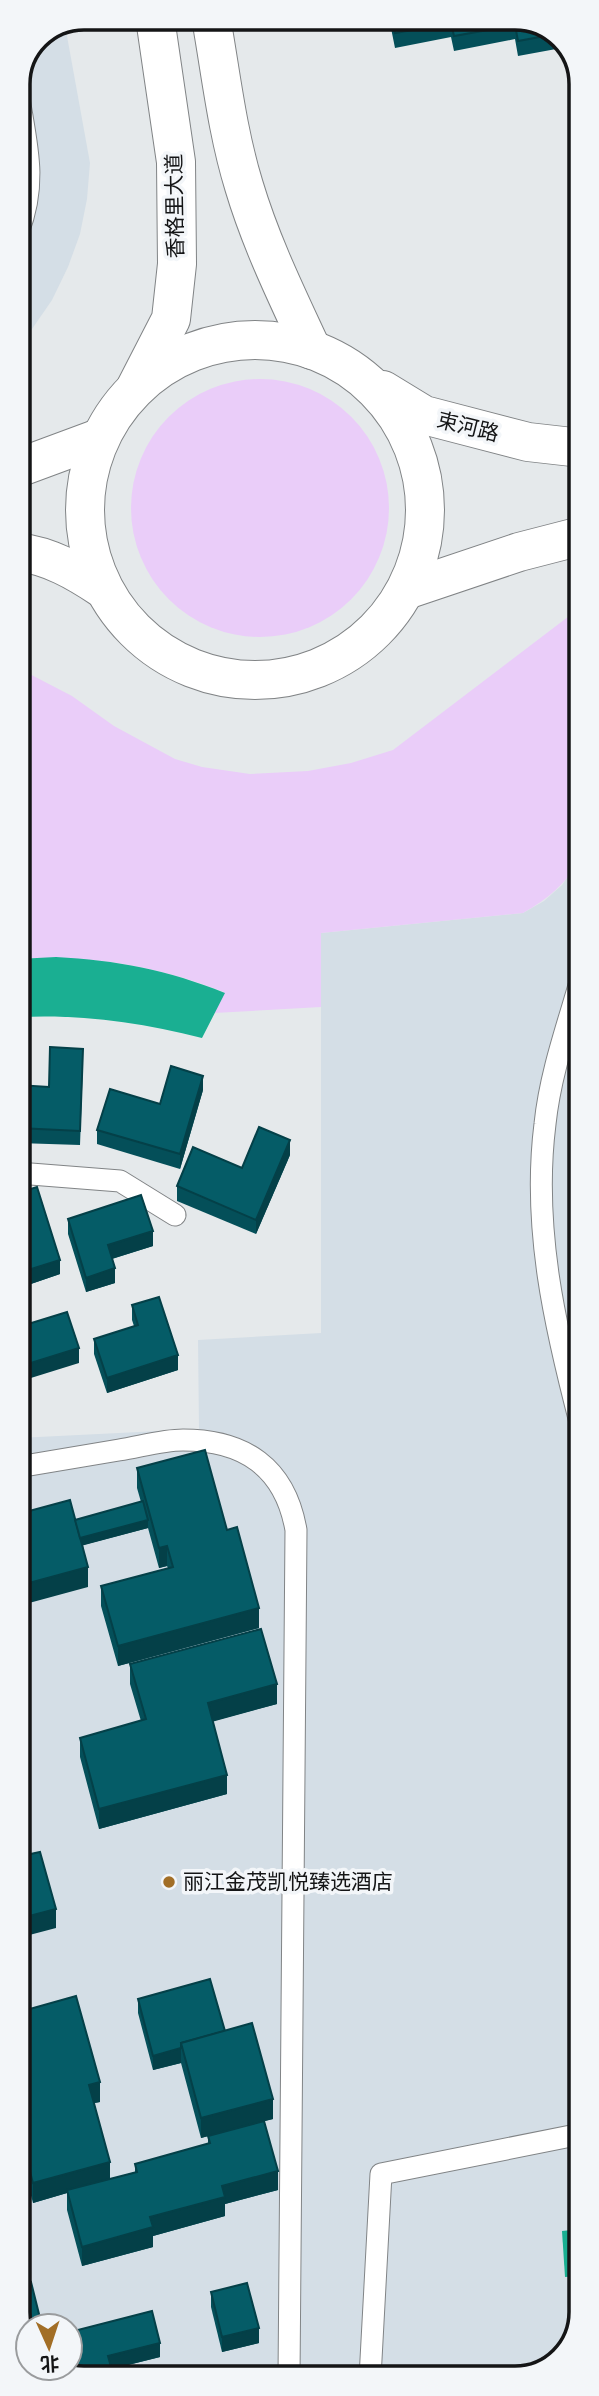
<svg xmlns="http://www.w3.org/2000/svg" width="599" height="2396" font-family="Roboto,'Noto Sans SC',sans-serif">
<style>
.built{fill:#d4dee6}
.grass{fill:#eacdf9}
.water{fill:#1aaf92}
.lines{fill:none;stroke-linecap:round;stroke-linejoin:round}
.service-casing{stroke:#818486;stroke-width:23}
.secondary-casing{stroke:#818486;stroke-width:40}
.primary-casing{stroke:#818486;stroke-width:40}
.service{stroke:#fff;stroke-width:21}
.secondary{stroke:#fff;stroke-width:38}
.primary{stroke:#fff;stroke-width:38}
.wall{fill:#044f59}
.shaded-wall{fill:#044048}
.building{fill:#055c67;stroke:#044048;stroke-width:2}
.poi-dot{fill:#a26e26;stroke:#f3f6f9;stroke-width:2.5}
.labels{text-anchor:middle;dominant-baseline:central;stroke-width:7;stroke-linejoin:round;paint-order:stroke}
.street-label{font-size:21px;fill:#141516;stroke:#f3f6f9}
.poi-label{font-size:21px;fill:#141516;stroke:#f3f6f9;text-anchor:start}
.rim{fill:none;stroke:#141516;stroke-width:3.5}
</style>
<rect width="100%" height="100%" fill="#e5e9eb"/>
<g class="built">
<path d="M65,25L90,163L87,199L80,234L68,267L52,300L32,329L18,345V83L37,37Z"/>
<path d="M581,857V2313L565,2356L528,2377L75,2378L55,2368H70V2326H28V2342L19,2325L18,1438L199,1429L198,1340L321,1333V933L523,913L544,901L562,885Z"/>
</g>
<g class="grass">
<circle cx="260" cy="508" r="129"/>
<path d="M581,607V857C567,883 548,899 523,913L321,933V1007L214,1013L224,992C155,965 92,955 18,959V668L72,696L114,726L175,759L202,767L250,774L308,771L351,763L393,750Z"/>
</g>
<g class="water">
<path d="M56,957C116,960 168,970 225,993L202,1038C141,1022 81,1014 18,1017V959Z"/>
<path d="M581,2229V2276L565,2277L562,2231Z"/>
</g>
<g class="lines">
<g class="service-casing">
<g id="service">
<path d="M18,93C26,143 38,182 18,232"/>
<path d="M581,979C567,1027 550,1075 545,1124C532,1227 555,1327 581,1426"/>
<path d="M18,1173L120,1181L175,1215"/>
<path d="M18,1467C52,1461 85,1456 119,1450C139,1447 162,1440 183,1440C244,1440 285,1467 296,1530L289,2378"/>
<path d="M370,2378L381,2174L581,2134"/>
</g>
</g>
<g class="secondary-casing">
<g id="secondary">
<path d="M211,18C221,74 227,131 244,186C261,243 287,296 312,350"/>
<path d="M136,387L171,319L177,264L176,162L155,18"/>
</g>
</g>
<g class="primary-casing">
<g id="primary">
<circle cx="255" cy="510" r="170"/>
<path d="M383,390L424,415L528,442L581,448"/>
<path d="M18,468L99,438"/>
<path d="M18,552C50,556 76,571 103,589"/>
<path d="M409,589L519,552L581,536"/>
</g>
</g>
<use href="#service" class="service"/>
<use href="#secondary" class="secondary"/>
<use href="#primary" class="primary"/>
</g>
<g class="wall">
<path d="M389,18H524L562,37L567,47L518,56L515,39L454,51L451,37L395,48Z"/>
<path d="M83,1064L80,1145L18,1143V1085L49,1087Z"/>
<path d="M203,1090L180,1169L97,1144V1130Z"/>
<path d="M290,1155L256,1234L177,1201V1186Z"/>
<path d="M18,1193L60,1274L25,1286L18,1265Z"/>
<path d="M68,1219L153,1246L112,1259L115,1283L86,1292L68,1234Z"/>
<path d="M132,1305L178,1370L107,1393L94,1354V1339L134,1326L132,1320Z"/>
<path d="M137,1468L227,1530L259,1628L118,1666L101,1606V1586L168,1568L167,1566L159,1568L148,1528L83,1545L88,1587L75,1520L141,1502L137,1488Z"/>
<path d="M130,1664L277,1704L213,1721L227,1794L99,1829L80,1757V1738L141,1721L130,1684Z"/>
<path d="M138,1999L225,2031L273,2119L264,2121L278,2190L225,2204V2216L153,2236V2247L82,2266L67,2210V2193L33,2203L19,2151V2104L22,2103L19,2091V2012L100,2102L94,2103L110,2179L135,2172V2164L208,2144V2136L201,2138L181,2063L153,2070L138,2013Z"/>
<path d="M211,2292L259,2343L222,2352L211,2307Z"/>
<path d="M70,2332L160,2357L112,2369L114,2378H75L73,2377L70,2366Z"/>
</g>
<g class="shaded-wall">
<path d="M203,1076V1090L180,1169V1154Z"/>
<path d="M290,1140V1155L256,1234V1220Z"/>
<path d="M153,1231V1246L108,1260V1245Z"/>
<path d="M60,1260V1274L25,1286V1271Z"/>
<path d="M115,1268V1283L86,1292V1278Z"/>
<path d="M79,1348V1363L18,1382V1367Z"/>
<path d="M178,1355V1370L107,1393V1378Z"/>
<path d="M148,1520V1528L77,1547V1539Z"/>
<path d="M167,1546V1566L159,1568V1548Z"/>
<path d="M88,1567V1587L18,1606V1586Z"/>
<path d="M259,1608V1628L118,1666V1646Z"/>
<path d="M277,1684V1704L208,1723V1703Z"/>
<path d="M227,1775V1794L99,1829V1809Z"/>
<path d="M56,1909V1928L18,1938V1919Z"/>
<path d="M181,2048V2063L153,2070V2056Z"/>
<path d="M100,2082V2102L89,2104V2085Z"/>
<path d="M273,2099V2119L201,2138V2118Z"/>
<path d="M110,2162V2182L67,2190V2193L33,2203V2183Z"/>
<path d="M278,2171V2190L225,2204V2216L153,2236V2247L82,2266V2247L222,2186Z"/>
<path d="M259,2328V2343L222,2352V2337Z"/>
<path d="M160,2343V2357L108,2370V2356Z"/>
</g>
<g class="building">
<path d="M392,18H524L556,34L518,41L515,25L454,36L451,23L395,33Z"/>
<path d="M50,1047L83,1049L80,1131L18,1128V1085L49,1087Z"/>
<path d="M171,1066L203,1076L180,1154L97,1130L110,1089L160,1104Z"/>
<path d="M259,1127L290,1140L256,1220L177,1186L193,1147L242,1168Z"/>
<path d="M37,1187L60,1260L25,1271L18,1250V1193Z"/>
<path d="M141,1195L153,1231L108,1245L115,1268L86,1278L68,1219Z"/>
<path d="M159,1297L178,1355L107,1378L94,1339L138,1325L132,1305Z"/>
<path d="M18,1302L25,1325L67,1312L79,1348L18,1367Z"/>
<path d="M205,1450L227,1530L237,1527L259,1608L118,1646L101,1586L173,1567L167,1546L159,1548L137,1468Z"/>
<path d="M70,1500L88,1567L18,1586V1514Z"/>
<path d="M143,1501L148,1520L80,1538L75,1520Z"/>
<path d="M261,1629L277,1684L208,1703L227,1775L99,1809L80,1738L146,1719L130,1664Z"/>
<path d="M18,1828L26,1855L40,1852L56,1909L18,1919Z"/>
<path d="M210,1979L225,2031L181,2043V2048L153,2056L138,1999Z"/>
<path d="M76,1996L100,2082L89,2085L110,2162L33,2183L19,2132V2104L27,2102L19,2072V2012Z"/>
<path d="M252,2023L273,2099L201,2118L181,2043Z"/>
<path d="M264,2121L278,2171L222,2186L225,2197L150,2217L153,2227L82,2247L67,2190L137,2172L135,2164L210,2143L208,2136Z"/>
<path d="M31,2282L42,2326H28V2342L19,2325V2285Z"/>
<path d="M247,2283L259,2328L222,2337L211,2292Z"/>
<path d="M152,2311L160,2343L108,2356L114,2378H77L70,2351V2332Z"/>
</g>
<circle class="poi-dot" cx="169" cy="1882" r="7"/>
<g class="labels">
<g class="street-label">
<text transform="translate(175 206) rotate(-91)">香格里大道</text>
<text transform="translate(468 427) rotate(14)">束河路</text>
</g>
<g class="poi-label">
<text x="183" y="1882">丽江金茂凯悦臻选酒店</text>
</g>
</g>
<path d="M0 0H599V2396H0ZM84 30H515A54 54 0 0 1 569 84V2312A54 54 0 0 1 515 2366H84A54 54 0 0 1 30 2312V84A54 54 0 0 1 84 30Z" fill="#f3f6f9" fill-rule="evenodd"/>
<path class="rim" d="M84 30H515A54 54 0 0 1 569 84V2312A54 54 0 0 1 515 2366H84A54 54 0 0 1 30 2312V84A54 54 0 0 1 84 30Z"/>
<g transform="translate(49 2347) rotate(177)"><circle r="33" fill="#f3f6f9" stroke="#9a9c9e" stroke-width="2"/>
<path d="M0-5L12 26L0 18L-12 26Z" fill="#a26e26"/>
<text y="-10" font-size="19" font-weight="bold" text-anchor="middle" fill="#141516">北</text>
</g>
</svg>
